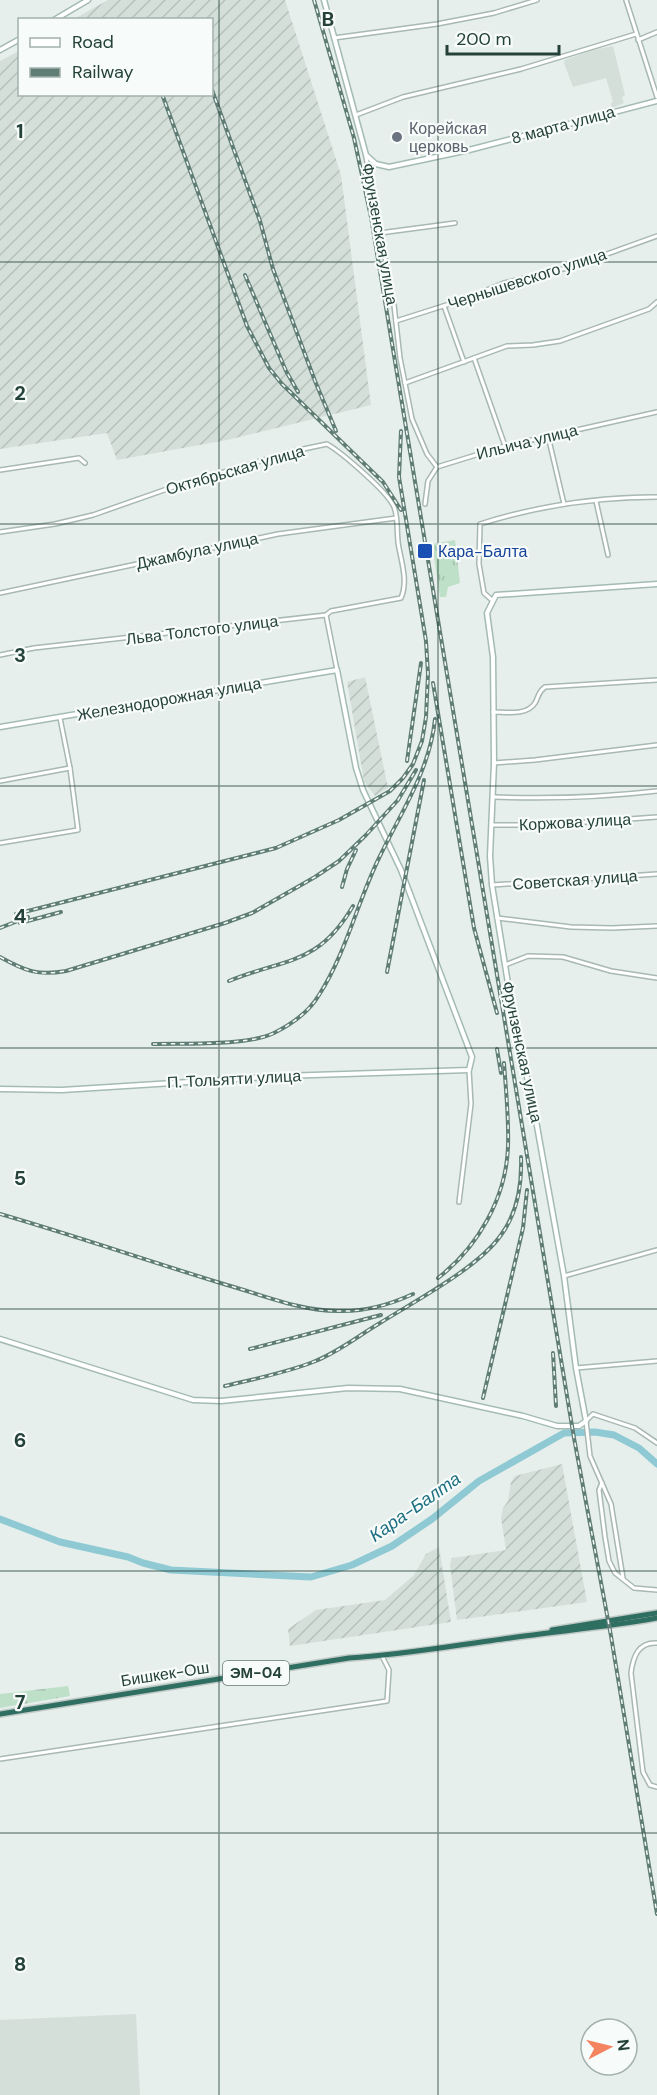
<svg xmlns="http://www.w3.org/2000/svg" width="657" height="2095" font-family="'DM Sans',sans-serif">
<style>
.built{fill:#d4dfda}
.industrial{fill:url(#industrial-furrows)}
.forest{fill:url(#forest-firs)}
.park{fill:url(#park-tufts)}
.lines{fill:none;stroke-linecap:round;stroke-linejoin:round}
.river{stroke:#8ec9d4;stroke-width:7}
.street-casing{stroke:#a8b8b2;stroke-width:6}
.secondary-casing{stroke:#a4bbb3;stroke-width:7}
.highway-casing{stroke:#c2cac8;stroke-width:8}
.street{stroke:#fff;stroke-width:3}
.secondary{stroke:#fff;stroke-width:4}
.highway{stroke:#2f6f62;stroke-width:5}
.rail-casing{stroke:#5f7d75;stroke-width:4}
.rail{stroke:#f7fbf9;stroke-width:1.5;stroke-dasharray:4.5;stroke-linecap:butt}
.grid{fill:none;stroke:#24423a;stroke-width:1.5;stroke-opacity:0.55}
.worship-dot{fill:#6b7280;stroke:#f7fbf9;stroke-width:2}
.transit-dot{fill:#1a4fb4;stroke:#f7fbf9;stroke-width:2}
.labels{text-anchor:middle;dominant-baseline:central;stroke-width:4.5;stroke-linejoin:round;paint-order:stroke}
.shield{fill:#f7fbf9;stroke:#637a73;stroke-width:1.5}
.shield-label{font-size:15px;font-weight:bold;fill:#24423a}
.street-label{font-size:16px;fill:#24423a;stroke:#f7fbf9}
.worship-label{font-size:16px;fill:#5b616d;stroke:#f7fbf9;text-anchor:start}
.transit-label{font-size:16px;fill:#164399;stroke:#f7fbf9;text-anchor:start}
.water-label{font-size:18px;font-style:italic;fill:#1c6f80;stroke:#f7fbf9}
.grid-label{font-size:20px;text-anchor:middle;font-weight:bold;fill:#24423a;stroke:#f7fbf9;stroke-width:4.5;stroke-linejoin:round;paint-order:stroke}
</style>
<defs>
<pattern id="industrial-furrows" width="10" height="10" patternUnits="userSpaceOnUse" patternTransform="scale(1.5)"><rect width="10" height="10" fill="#d4dfda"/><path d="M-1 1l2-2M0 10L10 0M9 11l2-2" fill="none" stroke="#b6c1bc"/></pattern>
<pattern id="forest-firs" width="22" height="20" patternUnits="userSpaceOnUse" patternTransform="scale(1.5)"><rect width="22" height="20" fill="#bfe0c8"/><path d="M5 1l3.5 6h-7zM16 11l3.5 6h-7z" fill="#a4c1ad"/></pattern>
<pattern id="park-tufts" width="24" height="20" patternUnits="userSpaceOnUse" patternTransform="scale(1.5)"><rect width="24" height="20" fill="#bfe0c8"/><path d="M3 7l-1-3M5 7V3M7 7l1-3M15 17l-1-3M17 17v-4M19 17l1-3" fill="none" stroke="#a4c1ad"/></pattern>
</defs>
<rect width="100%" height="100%" fill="#e6efeb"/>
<g class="built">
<path d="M613,46L625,95L622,97L624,103L612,108L611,103L613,102L606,78L573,87L564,63L565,60L593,50Z"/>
<path d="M136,2014L140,2095H0V2020Z"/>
</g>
<g class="industrial">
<path d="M108,0H285L341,175L371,405L227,440L117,460L107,433L0,449V61L19,51L20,94H212V20L74,19Z"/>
<path d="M365,677L388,788L375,796L364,781L347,682Z"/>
<path d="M562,1464L587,1602L457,1620L450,1565L452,1558L506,1550L501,1518L503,1508L508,1501L511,1482L515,1476Z"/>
<path d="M439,1547L451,1622L290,1646L288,1629L316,1610L385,1600L414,1575L426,1554Z"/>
</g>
<path class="forest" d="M68,1686L70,1696L0,1708V1694Z"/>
<path class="park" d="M455,540L460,583L448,587L446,597H440L432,544Z"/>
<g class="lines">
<path class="river" d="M0,1519L60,1542L128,1557L143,1563L171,1570L311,1577L352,1565L392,1546L432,1519L479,1481L564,1433L595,1432L614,1435L639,1448L657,1464"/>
<g class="street-casing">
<g id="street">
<path d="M626,0L657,97"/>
<path d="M334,38L437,24L494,13L537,0"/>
<path d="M638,40L657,32"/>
<path d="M356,115L403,97L521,69L636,34"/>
<path d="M366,157L394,305L400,358L412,419L427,454L437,467"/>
<path d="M380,233L455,223"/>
<path d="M444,306L464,362"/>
<path d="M396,321L462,300L504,283L571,267L657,236"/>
<path d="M474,358L505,446"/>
<path d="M405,383L507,346L533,345L560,341L649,309L657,302"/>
<path d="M548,436L564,504"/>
<path d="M0,470L79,458L85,463"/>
<path d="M596,501L608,555"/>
<path d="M425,504L428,481L437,467L505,446L657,412"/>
<path d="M0,532L55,524L93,515L167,489L294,451L327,444C341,452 388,492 394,507C399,519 396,535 399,548C402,564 408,582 401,598L331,611L326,615L34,648L0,655"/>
<path d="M0,593L278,534L396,518"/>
<path d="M492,600L484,593L479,564L480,524C537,506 598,497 657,497"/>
<path d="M326,615L337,670"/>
<path d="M493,712C506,712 527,716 535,703C539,696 538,692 545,687L657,680"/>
<path d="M494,763L535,760L657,745"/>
<path d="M0,781L70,768"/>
<path d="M493,797C546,799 605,797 657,791"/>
<path d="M492,825H545L657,817"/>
<path d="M0,843L78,830L70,768L60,718"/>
<path d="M492,885L657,874"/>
<path d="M497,918L571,927L612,928L657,926"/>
<path d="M505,965L528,956L563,957L611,971L657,978"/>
<path d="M459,1202L471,1104L469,1070"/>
<path d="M564,1276L657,1250"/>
<path d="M576,1368L657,1361"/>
<path d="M602,1483L599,1490L605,1537L609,1561L615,1573L634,1588L657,1590"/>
<path d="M623,1578L611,1504L590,1456L586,1421L593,1414L635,1428L657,1443"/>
<path d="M657,1643C638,1642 633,1657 631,1673L643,1772L650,1785L657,1787"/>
<path d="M0,1759L387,1701L389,1670L382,1656"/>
</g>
</g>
<g class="secondary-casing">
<g id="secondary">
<path d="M324,0L366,155L376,164L389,167L469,150L657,101"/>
<path d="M54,20L88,0"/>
<path d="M0,50L20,39"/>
<path d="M0,727L337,670L356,768L363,790L401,870L472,1057L469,1070L282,1076L62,1090L0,1089"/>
<path d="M0,1339L193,1400L221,1401L348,1388L400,1389L523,1416L557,1426H579L586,1421L576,1368L564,1276L533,1104L513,1014L492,885L490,856L494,763L493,657L487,613L496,595L657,584"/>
</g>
</g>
<g class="highway-casing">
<g id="highway">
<path d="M552,1630L657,1613"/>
<path d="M0,1714L349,1658C403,1655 457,1645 510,1638C559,1631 608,1627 657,1618"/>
</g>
</g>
<use href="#street" class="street"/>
<use href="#secondary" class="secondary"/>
<use href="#highway" class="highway"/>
<g class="rail-casing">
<g id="rail">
<path d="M314,0L354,138L371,217L574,1438L611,1636L657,1914"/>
<path d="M212,90L260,221L273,269L315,381L336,431"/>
<path d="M162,94L247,326L269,368L282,384L383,482L401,510"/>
<path d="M245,275L286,371L298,392"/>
<path d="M433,683L474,928L497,1013"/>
<path d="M407,761L421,663"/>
<path d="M342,887L347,869L356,850"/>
<path d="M16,914L276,848L339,820L390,791L403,778L413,764L422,741L426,717L428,674L426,641L399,477L401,431"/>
<path d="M20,923L61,912"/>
<path d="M0,928L28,917"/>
<path d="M0,957C25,971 38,976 66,971L225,923L252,913L315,877L339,861L366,835L398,800L416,770"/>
<path d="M387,972L424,780"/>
<path d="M229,981C285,958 318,966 353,906"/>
<path d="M153,1044C184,1043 248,1046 274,1033C292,1024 309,1012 319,995C346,953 357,903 379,858C401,812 430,770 435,719"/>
<path d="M497,1049L501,1073"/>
<path d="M0,1214C76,1236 151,1262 227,1285C263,1295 300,1311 338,1311C364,1312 389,1305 413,1294"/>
<path d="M438,1278C478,1247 506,1198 508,1147C509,1119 506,1091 504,1063"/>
<path d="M250,1349L381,1315"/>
<path d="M553,1353L556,1406"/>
<path d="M225,1386C254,1379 285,1373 313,1362C337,1353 358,1336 380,1323C415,1301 478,1268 501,1235C518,1212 522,1185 521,1157"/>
<path d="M483,1398L523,1228L527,1190"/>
</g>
</g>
<use href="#rail" class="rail"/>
</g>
<path class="grid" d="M219,0V2095M438,0V2095M0,262H657M0,524H657M0,786H657M0,1048H657M0,1309H657M0,1571H657M0,1833H657"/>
<circle class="worship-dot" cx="397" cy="137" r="6"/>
<rect class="transit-dot" x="417" y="543" width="16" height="16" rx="3"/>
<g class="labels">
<rect class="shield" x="223" y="1661" width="66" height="24" rx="4.5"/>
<g class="shield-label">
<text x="256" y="1673">ЭМ-04</text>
</g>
<g class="street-label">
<text transform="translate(563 125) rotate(-15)">8 марта улица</text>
<text transform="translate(380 234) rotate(80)">Фрунзенская улица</text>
<text transform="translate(527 279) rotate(-18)">Чернышевского улица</text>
<text transform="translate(527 442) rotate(-14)">Ильича улица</text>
<text transform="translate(235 470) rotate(-16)">Октябрьская улица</text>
<text transform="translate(197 551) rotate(-12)">Джамбула улица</text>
<text transform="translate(202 630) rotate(-7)">Льва Толстого улица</text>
<text transform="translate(169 699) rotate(-10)">Железнодорожная улица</text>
<text transform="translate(575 822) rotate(-3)">Коржова улица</text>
<text transform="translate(575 880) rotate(-4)">Советская улица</text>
<text transform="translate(522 1052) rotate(78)">Фрунзенская улица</text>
<text transform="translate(234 1079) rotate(-3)">П. Тольятти улица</text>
<text transform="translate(165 1674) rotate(-9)">Бишкек-Ош</text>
</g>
<g class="worship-label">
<text x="409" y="128">Корейская<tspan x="409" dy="18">церковь</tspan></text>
</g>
<g class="transit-label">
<text x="438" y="551">Кара-Балта</text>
</g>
<g class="water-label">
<text transform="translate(415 1507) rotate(-35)">Кара-Балта</text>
</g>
</g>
<g class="grid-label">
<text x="328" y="26">B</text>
<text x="20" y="138">1</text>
<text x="20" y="400">2</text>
<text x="20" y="662">3</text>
<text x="20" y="923">4</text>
<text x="20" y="1185">5</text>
<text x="20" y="1447">6</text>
<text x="20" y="1709">7</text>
<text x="20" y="1971">8</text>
</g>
<rect x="18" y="18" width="195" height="78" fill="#f7fbf9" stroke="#a3b1ad" stroke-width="1.5"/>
<rect x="30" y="38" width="30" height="9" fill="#ffffff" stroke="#a3b1ad" stroke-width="1.5"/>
<text x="72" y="48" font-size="18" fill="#24423a">Road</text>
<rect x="30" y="68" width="30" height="9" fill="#5f7d75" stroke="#a3b1ad" stroke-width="1.5"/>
<text x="72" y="78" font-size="18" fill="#24423a">Railway</text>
<g transform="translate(609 2047) rotate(83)"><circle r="28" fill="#f7fbf9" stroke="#a3b1ad" stroke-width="1.5"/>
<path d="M0-4.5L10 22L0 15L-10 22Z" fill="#f4845f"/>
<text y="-9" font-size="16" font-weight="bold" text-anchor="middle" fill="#24423a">N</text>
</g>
<path d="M447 45v9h112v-9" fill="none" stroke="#24423a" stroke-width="3"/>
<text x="456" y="45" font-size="18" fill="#24423a" stroke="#f7fbf9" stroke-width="4.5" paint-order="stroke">200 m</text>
</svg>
